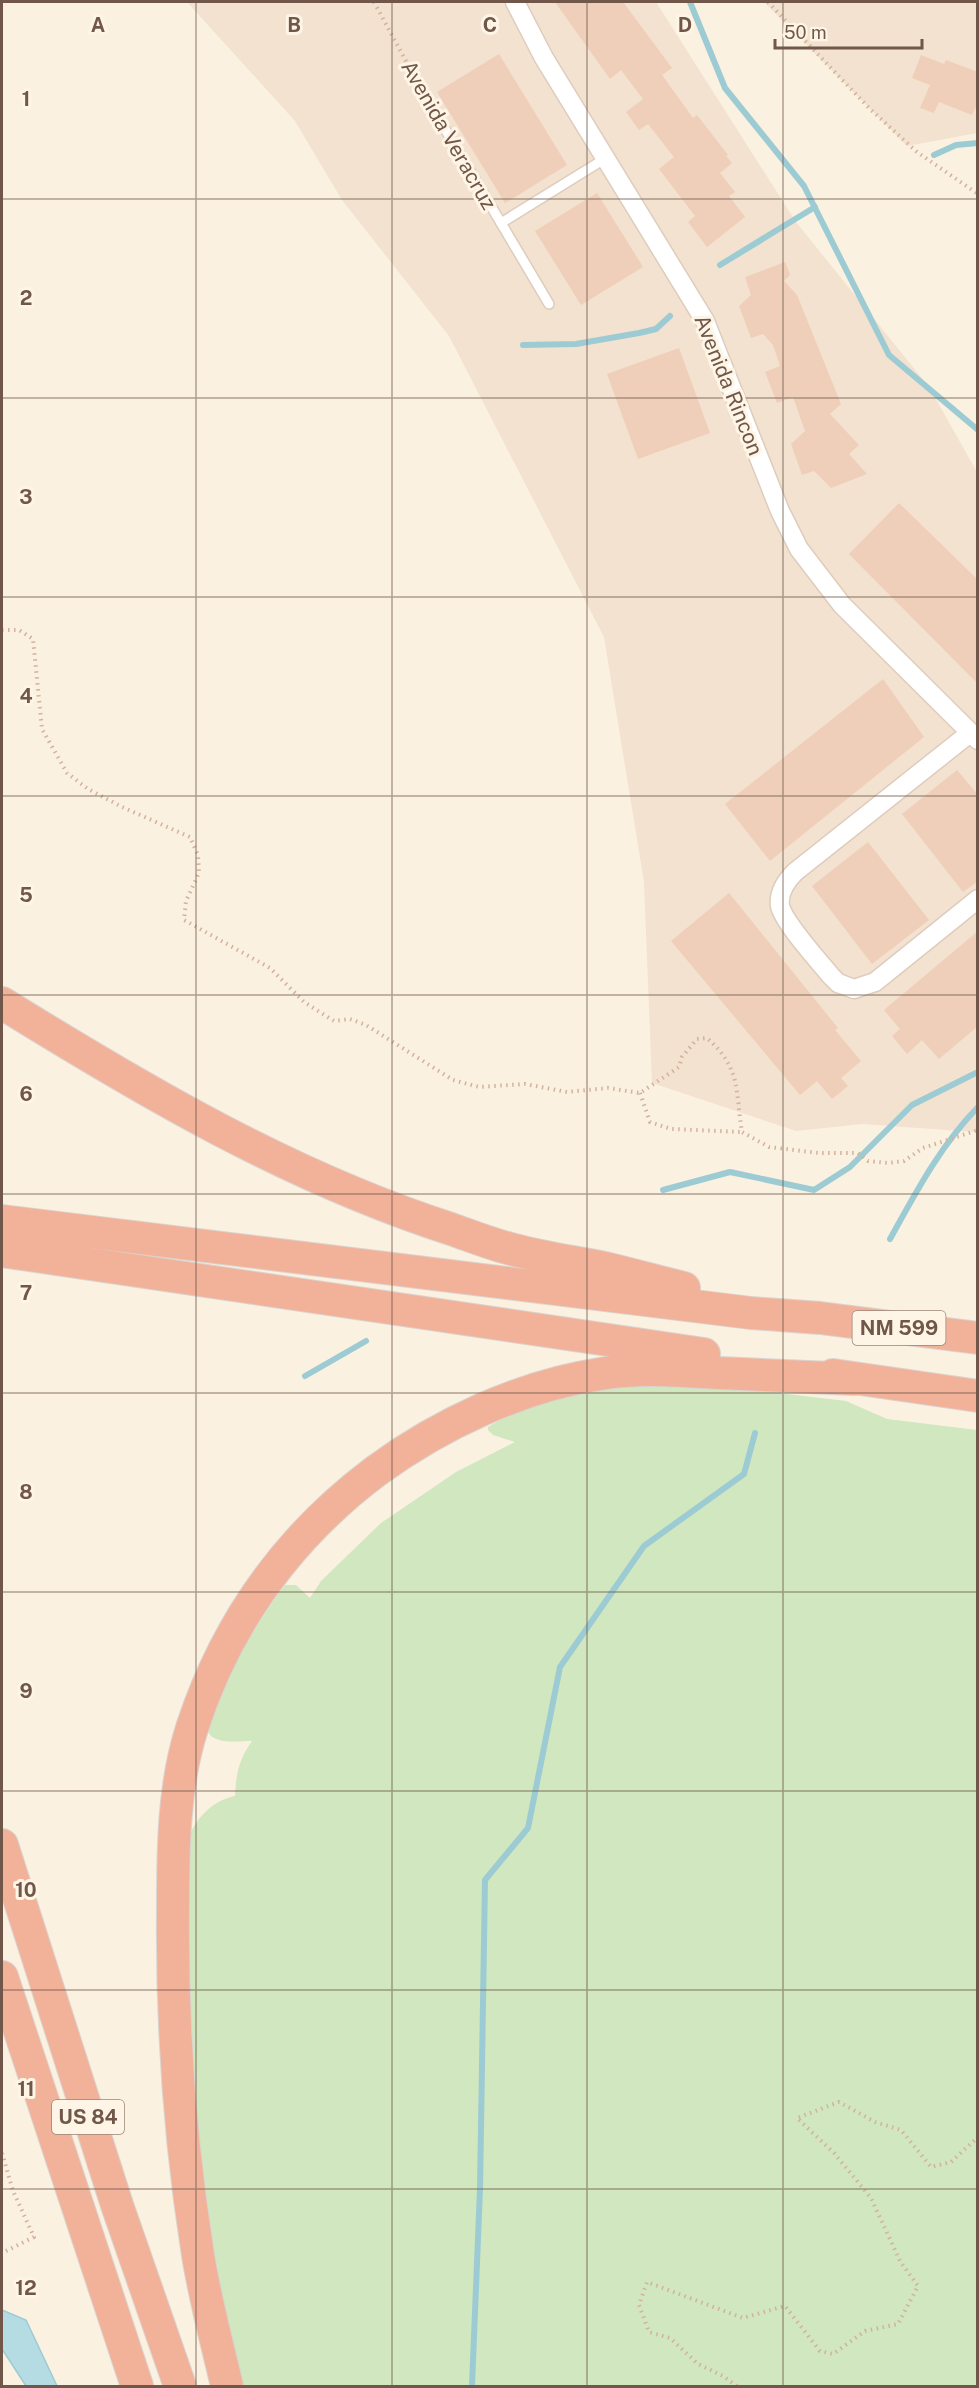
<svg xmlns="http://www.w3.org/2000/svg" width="979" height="2388" font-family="'Public Sans',sans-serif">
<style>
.residential{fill:#f2e2cf}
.green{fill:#d0e7c0}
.water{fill:#b6dce3;stroke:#9dcbd4;stroke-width:1.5}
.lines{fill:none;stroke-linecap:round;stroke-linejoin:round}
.stream{stroke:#9dcbd4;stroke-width:6}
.building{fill:#efcfb9}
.lane-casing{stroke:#decdbd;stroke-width:12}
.street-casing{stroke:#decdbd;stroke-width:21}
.highway-casing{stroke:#dad3d0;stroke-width:34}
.path{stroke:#d3b29d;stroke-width:4;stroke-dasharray:1.5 4.5;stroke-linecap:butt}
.lane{stroke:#fff;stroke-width:9}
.street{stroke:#fff;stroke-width:18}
.highway{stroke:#f2b29a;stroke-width:32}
.grid{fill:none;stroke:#705749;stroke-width:1.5;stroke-opacity:0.55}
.labels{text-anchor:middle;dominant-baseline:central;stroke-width:6;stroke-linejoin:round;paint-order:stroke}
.shield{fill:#fef5e6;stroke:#9b8678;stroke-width:1.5}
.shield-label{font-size:20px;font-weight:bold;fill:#705749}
.street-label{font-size:21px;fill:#705749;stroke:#fef5e6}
.grid-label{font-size:20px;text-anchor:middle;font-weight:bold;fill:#705749;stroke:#fef5e6;stroke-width:6;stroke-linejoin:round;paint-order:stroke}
</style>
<rect width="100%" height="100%" fill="#fbf1e0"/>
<g class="residential">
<path d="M187,2H656L796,222L929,387L977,472L978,1130L975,1132L862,1124L796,1131L652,1083L644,882L604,637L449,336L342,200L295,121Z"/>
<path d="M764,2H977V133L907,146Z"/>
</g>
<path class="green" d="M643,1384L721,1386L846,1401L887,1419L977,1430V2386H240C200,2208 175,2014 191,1832C200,1814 215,1800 235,1796C236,1774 239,1759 252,1741C239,1741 215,1745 208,1732C225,1678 251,1630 285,1585H296L310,1598L321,1581L381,1523L456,1472L515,1442L493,1435L488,1430V1427C534,1399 591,1390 643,1384Z"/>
<path class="water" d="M2,2310L26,2320L57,2386H26L2,2349Z"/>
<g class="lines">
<g class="stream">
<path d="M690,2L725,88L804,186L889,355L978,430"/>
<path d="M934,155L956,145L978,143"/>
<path d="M720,265L815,207"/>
<path d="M523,345L576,344L639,333L656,329L670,316"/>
<path d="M663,1190L730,1172L814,1190L850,1167L912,1105L978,1072"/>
<path d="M890,1239C916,1192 940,1146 978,1107"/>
<path d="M305,1376L366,1341"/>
<path d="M472,2386L480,2189L485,1880L528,1828L560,1667L644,1546L744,1474L755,1433"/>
</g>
</g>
<g class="building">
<path d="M555,2H623L672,68L662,75L693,118L697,115L728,155L726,156L732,163L720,173L735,192L729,196L745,217L707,247L688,222L695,216L659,169L674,157L648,124L639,130L626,112L643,99L621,70L610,79Z"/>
<path d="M499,54L567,165L505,203L437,92Z"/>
<path d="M921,55L944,64L946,60L978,72V103L972,115L939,102L934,113L920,108L930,85L912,78Z"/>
<path d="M597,193L643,267L581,305L535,231Z"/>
<path d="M785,262L790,275L784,281L797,295L841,404L830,414L859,445L849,454L867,474L831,488L814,471L802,475L791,444L805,431L793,397L777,403L765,372L780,366L773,345L763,334L751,338L739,306L751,295L745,277Z"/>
<path d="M679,348L710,433L638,459L607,374Z"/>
<path d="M899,503L978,580V684L849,554Z"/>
<path d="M883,679L924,737L770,861L725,804Z"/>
<path d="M957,770L978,795V881L963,892L902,814Z"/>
<path d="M868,842L929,920L872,964L812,886Z"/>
<path d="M729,893L838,1028L835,1030L861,1061L841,1078L848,1086L832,1099L817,1081L800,1095L671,941Z"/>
<path d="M978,931V1026L939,1059L922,1040L907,1054L892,1036L900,1029L884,1010Z"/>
</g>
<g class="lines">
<g class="lane-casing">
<g id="lane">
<path d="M420,87L501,223L606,158"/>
<path d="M501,223L549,304"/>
</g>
</g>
<g class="street-casing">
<g id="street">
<path d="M515,2L544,58L705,321L780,511L799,549L842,605L978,740"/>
<path d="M970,733L795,872C786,881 778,892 780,906C784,923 818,960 831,976L838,983L854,989L875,982L978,899"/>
</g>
</g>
<g class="highway-casing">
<g id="highway">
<path d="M2,1003C144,1091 290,1177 451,1229C471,1236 491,1244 511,1249C543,1258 577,1262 609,1269C634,1275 659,1282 684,1288"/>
<path d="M2,1221L751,1313L820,1318L978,1338"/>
<path d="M2,1251L704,1354"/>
<path d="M833,1375L978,1396"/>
<path d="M2,1845L117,2205L180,2386"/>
<path d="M2,1977L137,2386"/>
<path d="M227,2386C217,2343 205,2299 198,2255C180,2142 172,2027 173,1913C173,1851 173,1787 192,1728C226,1624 288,1537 376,1471C440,1424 521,1386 600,1374C640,1367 679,1371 719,1373C764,1375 809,1377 854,1379"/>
</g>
</g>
<g class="path">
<path d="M374,2L414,76"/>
<path d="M768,2L869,108L917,152L978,194"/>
<path d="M2,630H19L33,639L42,729L67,773L88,789L122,807L190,837L198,855L199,873L186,901L184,920L270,968L304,1002L334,1021L350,1019L366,1025L453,1080L479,1087L525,1084L567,1092L608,1088L640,1093L679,1067L682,1057L697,1039L707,1038C742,1069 735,1091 742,1132L769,1147L819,1153H858L868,1161L888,1163L904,1161L923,1148L978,1130"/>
<path d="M640,1093L650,1122L671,1129L742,1132"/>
<path d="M2,2153L13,2191L34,2237L2,2253"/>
<path d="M737,2386L723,2376L698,2364L670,2338L649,2332L639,2305L647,2282L743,2318L785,2306L820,2351L833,2354L865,2331L898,2324L918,2286L900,2261L871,2198L834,2153L797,2118L839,2102L875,2122L901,2130L931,2167L951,2162L978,2137"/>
</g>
<use href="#lane" class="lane"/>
<use href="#street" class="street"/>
<use href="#highway" class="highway"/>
</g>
<path class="grid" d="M196,2V2386M392,2V2386M587,2V2386M783,2V2386M2,199H978M2,398H978M2,597H978M2,796H978M2,995H978M2,1194H978M2,1393H978M2,1592H978M2,1791H978M2,1990H978M2,2189H978"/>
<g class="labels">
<g class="shield">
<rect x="852.5" y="1311" width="93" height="34" rx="4.5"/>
<rect x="52" y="2100" width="72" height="34" rx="4.5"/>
</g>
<g class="shield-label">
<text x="899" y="1328">NM 599</text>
<text x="88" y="2117">US 84</text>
</g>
<g class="street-label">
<text transform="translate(449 135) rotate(60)">Avenida Veracruz</text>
<text transform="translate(729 385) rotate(68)">Avenida Rincon</text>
</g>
</g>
<g class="grid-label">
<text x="98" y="32">A</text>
<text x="294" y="32">B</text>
<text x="490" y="32">C</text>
<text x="685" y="32">D</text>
<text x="26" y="106">1</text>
<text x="26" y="305">2</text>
<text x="26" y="504">3</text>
<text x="26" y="703">4</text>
<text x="26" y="902">5</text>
<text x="26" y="1101">6</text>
<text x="26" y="1300">7</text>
<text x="26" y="1499">8</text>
<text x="26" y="1698">9</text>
<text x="26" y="1897">10</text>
<text x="26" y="2096">11</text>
<text x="26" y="2295">12</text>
</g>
<rect width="979" height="2388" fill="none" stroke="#705749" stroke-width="6"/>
<path d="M775 39v9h147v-9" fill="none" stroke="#705749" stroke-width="3"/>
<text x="784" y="39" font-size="18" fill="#705749" stroke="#fef5e6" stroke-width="4.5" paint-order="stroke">50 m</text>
</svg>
